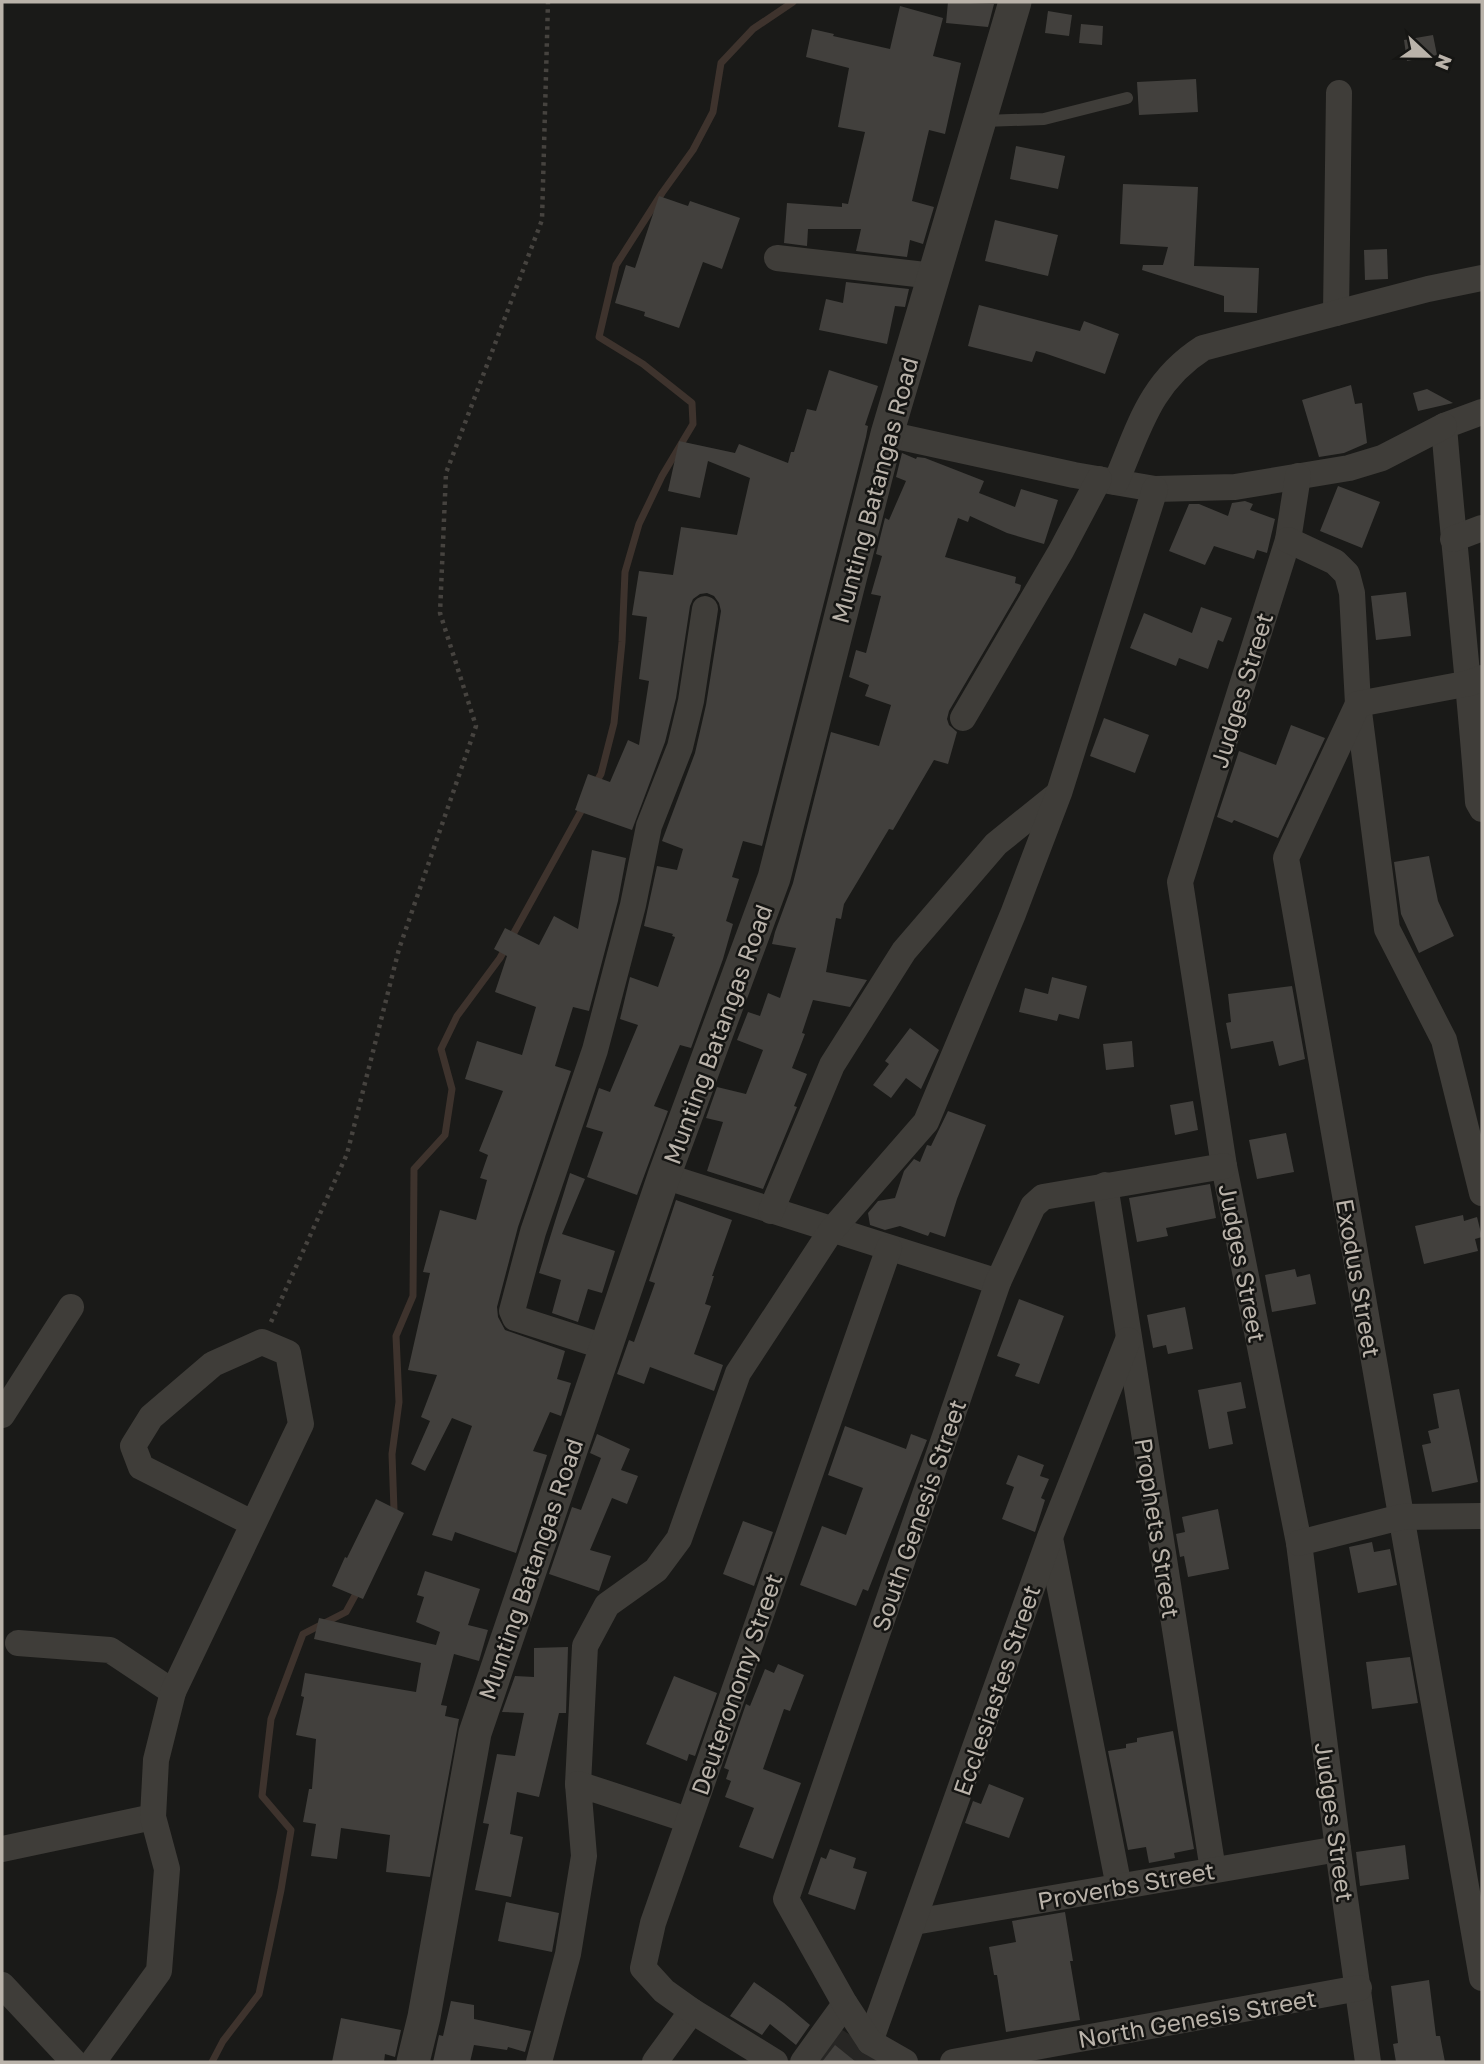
<svg xmlns="http://www.w3.org/2000/svg" width="1484" height="2064" font-family="'Golos Text',sans-serif">
<style>
.built{fill:#272624}
.lines{fill:none;stroke-linecap:round;stroke-linejoin:round}
.stream{stroke:#3e332d;stroke-width:7}
.building{fill:#42403d}
.path{stroke:#46433f;stroke-width:4.5;stroke-dasharray:3.5 5;stroke-linecap:butt}
.service{stroke:#3f3d39;stroke-width:12}
.minor{stroke:#3f3d39;stroke-width:26}
.tertiary{stroke:#3f3d39;stroke-width:33}
.labels{text-anchor:middle;dominant-baseline:central;stroke-width:5;stroke-linejoin:round;paint-order:stroke}
.street-label{font-size:24px;fill:#bab3aa;stroke:#151513}
</style>
<rect width="100%" height="100%" fill="#1a1a18"/>
<path class="built" d="M841,2029L892,2062H817Z"/>
<g class="lines">
<g class="stream">
<path d="M595,784L601,774L614,723L622,642L625,572L639,524L662,476L693,424L692,403L643,364L599,337L616,265L662,193L693,150L713,112L721,63L753,29L793,2"/>
<path d="M392,1515L394,1510L392,1454L399,1402L396,1336L413,1296L414,1169L445,1135L452,1089L441,1049L457,1016L500,958L585,804"/>
<path d="M212,2062L223,2041L259,1994L281,1890L291,1830L262,1796L271,1719L303,1634L346,1612L358,1590"/>
</g>
</g>
<g class="building">
<path d="M948,2L994,4L988,27L946,23Z"/>
<path d="M900,6L943,18L933,56L961,63L945,134L929,130L912,201L934,207L923,244L910,240L907,257L856,251L861,229H808L807,246L784,243L787,203L842,207V203L848,204L865,132L838,127L849,68L806,57L812,29L834,34L833,36L890,49Z"/>
<path d="M1048,11L1072,15L1069,36L1045,33Z"/>
<path d="M1081,24L1103,26L1102,45L1079,43Z"/>
<path d="M1433,35L1437,55L1407,61L1404,40Z"/>
<path d="M1196,79L1198,112L1139,115L1137,82Z"/>
<path d="M1016,146L1065,156L1058,189L1010,179Z"/>
<path d="M1123,184L1198,187L1194,266L1259,268L1257,313L1224,312V296L1142,270L1143,265H1163L1168,247L1120,244Z"/>
<path d="M659,196L688,206L690,201L740,218L722,269L703,262L679,328L644,316L645,312L615,303L626,265L635,268Z"/>
<path d="M995,220L1058,235L1048,276L985,261Z"/>
<path d="M1387,249L1388,279L1365,280L1364,250Z"/>
<path d="M846,282L909,289L905,307L895,306L887,344L819,330L826,299L843,303Z"/>
<path d="M979,305L1080,331L1084,321L1119,334L1105,374L1044,353L1036,351L1032,362L968,346Z"/>
<path d="M829,370L878,386L865,425L868,426L866,437L762,846L743,841L732,877L739,879L726,921L733,924L723,959L691,1048L680,1045L654,1106L668,1111L637,1195L587,1177L603,1132L586,1127L599,1088L610,1092L638,1025L620,1019L630,977L658,987L675,937L672,936L673,934L644,926L657,866L677,870L683,849L662,841L695,753L706,705L721,611L719,603L714,596L707,593L700,594L693,599L690,606L676,698L665,742L632,830L575,810L588,774L610,782L628,740L639,745L649,681L639,679L647,617L632,615L639,571L673,575L681,527L737,535L750,478L708,461L700,498L668,491L679,441L735,453L739,444L788,463L791,452H794L807,409L816,411Z"/>
<path d="M1351,385L1355,404L1362,403L1367,443L1344,453L1319,457L1302,400Z"/>
<path d="M1427,389L1453,403L1418,411L1413,393Z"/>
<path d="M902,453L916,459L917,457L925,458L984,481L979,493L1015,507L1021,489L1058,500L1044,544L1007,533L970,516L968,522L958,518L945,557L1016,577L1015,583L1021,585L1020,590L949,711L947,719L949,725L957,732L948,764L934,760L893,830L889,829L844,904L841,919L836,918L826,972L867,980L850,1007L813,1000L802,1033L805,1034L792,1068L807,1074L794,1106L797,1107L763,1189L707,1171L723,1122L706,1118L717,1087L746,1094L763,1050L737,1040L748,1012L760,1016L768,993L780,998L796,948L772,944L775,932L793,883L831,732L879,746L891,705L865,696L869,685L849,677L856,650L866,653L881,596L871,594L882,556L876,554L885,518L889,520L906,481L896,477Z"/>
<path d="M1338,486L1380,502L1362,548L1320,531Z"/>
<path d="M1245,501L1253,504L1250,510L1275,519L1267,553L1257,550L1254,559L1214,546L1205,565L1169,551L1189,504H1199L1228,516L1232,503Z"/>
<path d="M1406,592L1411,636L1376,640L1371,596Z"/>
<path d="M1201,607L1232,618L1223,642L1218,640L1208,669L1179,658L1176,666L1130,648L1144,613L1192,633Z"/>
<path d="M1104,718L1149,735L1135,773L1090,756Z"/>
<path d="M1291,725L1325,738L1278,838L1234,820L1232,823L1217,817L1239,751L1276,765Z"/>
<path d="M592,850L626,858L618,901L589,1011L573,1007L555,1066L571,1071L518,1227L497,1307L498,1317L505,1330L565,1351L557,1379L571,1383L561,1416L550,1412L533,1451L547,1455L516,1553L455,1532L452,1541L432,1535L472,1426L452,1418L425,1471L411,1464L430,1421L421,1417L437,1375L408,1370L430,1273L423,1272L440,1210L476,1220L487,1180L480,1178L488,1155L479,1151L503,1091L465,1079L477,1041L522,1055L536,1007L495,992L507,956L494,949L505,928L539,945L554,916L578,929Z"/>
<path d="M1429,856L1438,901L1454,936L1419,953L1401,914L1394,862Z"/>
<path d="M1052,977L1087,986L1079,1019L1059,1014L1057,1021L1019,1012L1025,988L1048,994Z"/>
<path d="M1292,986L1305,1059L1279,1066L1273,1041L1231,1049L1226,1023L1231,1022L1228,994Z"/>
<path d="M910,1028L939,1050L921,1089L906,1078L891,1098L873,1085L889,1064L885,1061Z"/>
<path d="M1132,1041L1134,1067L1106,1070L1103,1044Z"/>
<path d="M1193,1101L1198,1130L1175,1135L1170,1105Z"/>
<path d="M948,1111L986,1125L957,1199L945,1237L930,1232L928,1236L900,1226L885,1230L870,1225L868,1213L878,1201L895,1198L904,1171L914,1159L920,1162L927,1145L931,1146Z"/>
<path d="M1286,1133L1294,1172L1257,1179L1249,1140Z"/>
<path d="M570,1173L585,1179L562,1234L615,1251L602,1293L588,1289L578,1322L552,1313L561,1280L539,1273Z"/>
<path d="M1210,1184L1216,1218L1166,1228L1168,1236L1137,1242L1129,1198Z"/>
<path d="M676,1200L732,1220L712,1276H714L705,1304L711,1306L694,1354L723,1365L714,1391L650,1367L644,1384L617,1374L629,1340L634,1342L655,1283L649,1281Z"/>
<path d="M1463,1215L1464,1221L1477,1217L1482,1237L1475,1239L1478,1251L1424,1264L1415,1226Z"/>
<path d="M1295,1269L1297,1277L1310,1274L1316,1304L1272,1312L1265,1275Z"/>
<path d="M1019,1299L1064,1316L1039,1384L1015,1376L1020,1364L997,1356Z"/>
<path d="M1185,1307L1193,1349L1168,1354L1166,1345L1153,1348L1147,1315Z"/>
<path d="M1241,1382L1246,1408L1227,1412L1233,1444L1209,1449L1198,1390Z"/>
<path d="M1459,1389L1478,1482L1432,1492L1422,1445L1431,1443L1428,1431L1439,1428L1433,1394Z"/>
<path d="M845,1426L906,1449L911,1434L927,1440L868,1591L863,1589L856,1606L800,1585L822,1526L846,1535L863,1488L828,1475Z"/>
<path d="M597,1434L630,1449L621,1470L638,1476L627,1504L612,1498L590,1550L611,1556L599,1591L549,1574L572,1507L581,1510L601,1458L590,1453Z"/>
<path d="M1018,1455L1044,1465L1040,1476L1049,1479L1041,1498L1045,1500L1035,1532L1002,1519L1014,1487L1006,1484Z"/>
<path d="M376,1499L404,1513L363,1599L332,1586L345,1557L347,1558Z"/>
<path d="M1218,1509L1229,1569L1188,1577L1184,1556L1180,1557L1176,1534L1185,1532L1182,1517Z"/>
<path d="M743,1521L773,1532L754,1586L723,1574Z"/>
<path d="M1372,1542L1374,1552L1390,1549L1397,1585L1358,1593L1349,1547Z"/>
<path d="M425,1571L480,1589L468,1625L488,1630L479,1661L454,1654L441,1705L447,1706L445,1716L459,1719L430,1877L386,1872L390,1835L341,1828L337,1859L311,1856L316,1824L303,1822L309,1789H312L316,1739L296,1735L304,1697L301,1696L305,1673L416,1692L421,1663L314,1639L319,1618L436,1645L440,1632L416,1622L424,1597L417,1595Z"/>
<path d="M568,1647L566,1713H559L539,1797L517,1792L510,1834L523,1837L511,1897L475,1890L489,1824L483,1823L497,1754L515,1756L524,1713L502,1712L515,1676L534,1677V1648Z"/>
<path d="M1410,1657L1418,1703L1372,1709L1366,1662Z"/>
<path d="M778,1664L804,1675L790,1711L784,1709L763,1769L801,1783L773,1859L739,1847L754,1808L725,1797L731,1781L726,1779L729,1770L724,1768L746,1704L750,1706L765,1669L774,1673Z"/>
<path d="M674,1676L717,1693L695,1756L689,1754L687,1761L646,1744Z"/>
<path d="M1173,1731L1194,1849L1174,1853L1175,1858L1149,1863L1146,1847L1128,1850L1108,1751L1126,1748V1744L1137,1742V1738Z"/>
<path d="M989,1784L1024,1798L1009,1838L965,1823L973,1801L981,1804Z"/>
<path d="M1405,1845L1409,1879L1360,1886L1356,1852Z"/>
<path d="M830,1849L856,1858L853,1868L867,1872L855,1910L808,1894L821,1857L826,1859Z"/>
<path d="M506,1902L559,1913L552,1952L498,1941Z"/>
<path d="M1065,1912L1073,1961H1070L1080,2020L1006,2032L997,1975H994L989,1947L1016,1942L1012,1921Z"/>
<path d="M1429,1980L1436,2036H1440L1445,2062H1396L1393,2044L1398,2043L1391,1986Z"/>
<path d="M754,1982L784,2003L810,2025L796,2045L770,2024L762,2035L730,2016Z"/>
<path d="M451,2001L474,2005V2019L531,2031L525,2052L508,2047L507,2050L474,2045L470,2062H433L439,2035L443,2036Z"/>
<path d="M341,2018L401,2030L395,2057L385,2054L384,2062H332Z"/>
<path d="M835,2045L856,2062H822Z"/>
</g>
<g class="lines">
<path class="path" d="M271,1322L347,1154L399,949L476,726L440,613L446,473L542,220L548,2"/>
<path class="service" d="M983,121L1044,119L1127,98"/>
<g class="minor">
<path d="M777,258L934,276"/>
<path d="M1336,313L1339,93"/>
<path d="M1482,412L1444,426C1454,552 1469,676 1478,802L1482,809"/>
<path d="M887,434L1074,475L1155,489L1235,487L1349,468L1382,458L1444,426"/>
<path d="M1298,476L1288,540L1180,882L1224,1166L1299,1543L1338,1849L1368,2062"/>
<path d="M1116,482C1139,428 1150,382 1203,348L1428,289L1482,278"/>
<path d="M1453,539L1482,528"/>
<path d="M1288,540L1335,562L1347,574L1352,593L1358,704L1387,929L1444,1040L1482,1193"/>
<path d="M1482,678L1470,683L1358,704L1286,858L1482,1978"/>
<path d="M963,718L1061,551L1099,479"/>
<path d="M664,1176L998,1282"/>
<path d="M1105,1185L1213,1870"/>
<path d="M771,1211L832,1065L904,951L996,844L1058,794"/>
<path d="M605,1347L515,1318L512,1311L533,1232L595,1050L633,905L649,826L680,747L691,701L705,609"/>
<path d="M2,1415L71,1307"/>
<path d="M1050,1538L1119,1887"/>
<path d="M1299,1543L1401,1517L1482,1516"/>
<path d="M18,1643L110,1650L173,1692"/>
<path d="M578,1784L585,1646L607,1605L656,1570L679,1539L738,1373L831,1231L926,1122L1013,914L1059,793L1155,489"/>
<path d="M2,1849L153,1817"/>
<path d="M914,1922L1338,1849"/>
<path d="M2,1985L74,2062"/>
<path d="M870,2042L1050,1537L1128,1340"/>
<path d="M93,2062L159,1971L167,1869L153,1817L156,1760L173,1692L301,1424L288,1353L262,1342L213,1364L151,1417L133,1446L141,1467L252,1523"/>
<path d="M539,2062L568,1954L584,1856L578,1784L688,1820"/>
<path d="M655,2062L692,2011"/>
<path d="M775,2062L692,2011L664,1991L643,1968L653,1923L889,1248"/>
<path d="M803,2062L845,2004"/>
<path d="M905,2062L870,2042L845,2004L786,1899L998,1282L1033,1206L1043,1197L1224,1166"/>
<path d="M953,2062L1359,1988"/>
</g>
<path class="tertiary" d="M413,2062L424,2017L475,1733L664,1176L774,878L887,434L1015,2"/>
</g>
<g class="labels">
<g class="street-label">
<text transform="translate(874 490) rotate(-75)">Munting Batangas Road</text>
<text transform="translate(1241 690) rotate(-73)">Judges Street</text>
<text transform="translate(717 1034) rotate(-70)">Munting Batangas Road</text>
<text transform="translate(1243 1263) rotate(79)">Judges Street</text>
<text transform="translate(1359 1278) rotate(80)">Exodus Street</text>
<text transform="translate(918 1515) rotate(-71)">South Genesis Street</text>
<text transform="translate(1158 1528) rotate(81)">Prophets Street</text>
<text transform="translate(530 1569) rotate(-71)">Munting Batangas Road</text>
<text transform="translate(736 1684) rotate(-71)">Deuteronomy Street</text>
<text transform="translate(996 1690) rotate(-71)">Ecclesiastes Street</text>
<text transform="translate(1335 1822) rotate(82)">Judges Street</text>
<text transform="translate(1126 1885) rotate(-10)">Proverbs Street</text>
<text transform="translate(1197 2018) rotate(-10)">North Genesis Street</text>
</g>
</g>
<rect width="1484" height="2064" fill="none" stroke="#bab3aa" stroke-width="7"/>
<g transform="translate(1428 56) rotate(112)" stroke="#151513" stroke-width="5" paint-order="stroke">
<path d="M0-5L12 26L0 18L-12 26Z" fill="#bab3aa"/>
<text y="-10" font-size="19" font-weight="bold" text-anchor="middle" fill="#bab3aa">N</text>
</g>
</svg>
